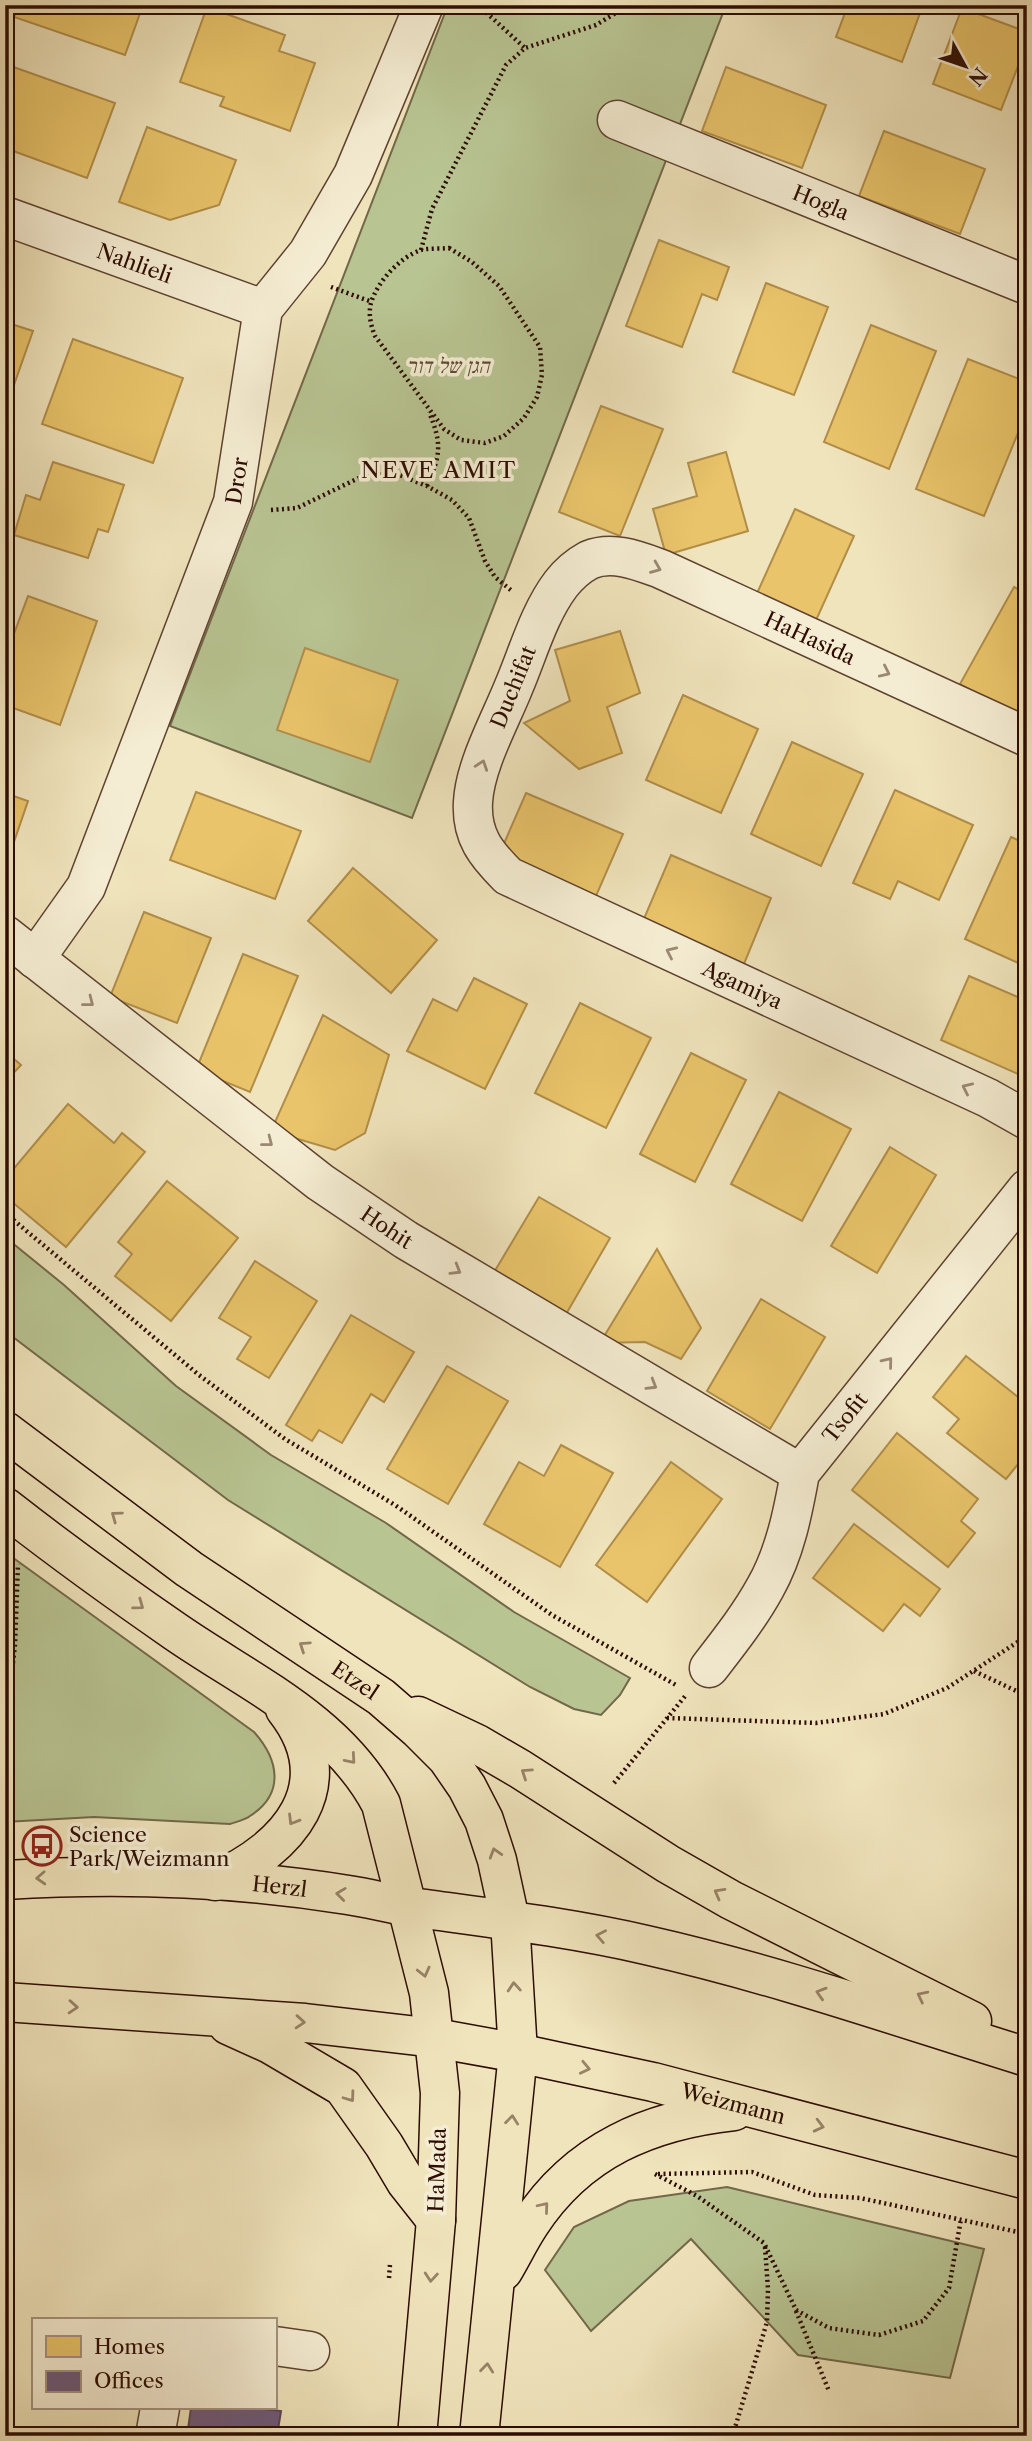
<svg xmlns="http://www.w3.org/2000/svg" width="1032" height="2441" font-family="'Libre Caslon Text','Frank Ruhl Libre',serif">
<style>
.green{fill:#b8c492;stroke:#726849;stroke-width:2}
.homes{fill:#e9c46a;stroke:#b18d4a;stroke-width:2}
.offices{fill:#6d597a;stroke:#5a4255;stroke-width:2}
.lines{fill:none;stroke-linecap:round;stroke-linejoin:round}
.minor-casing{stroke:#5e422f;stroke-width:41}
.major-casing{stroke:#2d0c00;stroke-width:41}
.path{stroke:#2d0c00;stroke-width:4.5;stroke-dasharray:2 3.5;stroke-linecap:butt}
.minor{stroke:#f5edd3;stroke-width:38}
.major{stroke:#f0e4bc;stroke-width:38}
.oneway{stroke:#9b8874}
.oneway2{stroke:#988367}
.labels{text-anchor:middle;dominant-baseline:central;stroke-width:7;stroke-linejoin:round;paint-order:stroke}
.street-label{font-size:21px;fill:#2d0c00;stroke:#f5edd3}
.park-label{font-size:21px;font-style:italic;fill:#5e4c33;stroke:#f5edd3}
.poi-label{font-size:21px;fill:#2d0c00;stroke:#f5edd3;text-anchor:start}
.neighbourhood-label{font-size:23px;letter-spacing:2px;fill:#2d0c00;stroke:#f5edd3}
</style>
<rect width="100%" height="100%" fill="#f0e4bc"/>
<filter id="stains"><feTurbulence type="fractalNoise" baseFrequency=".00286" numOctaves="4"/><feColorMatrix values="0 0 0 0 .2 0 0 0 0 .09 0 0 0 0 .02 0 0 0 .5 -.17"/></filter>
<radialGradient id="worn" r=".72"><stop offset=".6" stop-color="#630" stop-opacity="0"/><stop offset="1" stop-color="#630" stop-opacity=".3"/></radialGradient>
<g class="green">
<path d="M448,5H726L412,818L170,726Z"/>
<path d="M5,1237L64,1285L176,1386L271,1455L386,1523L514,1612L630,1678L620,1695L601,1715L574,1709L530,1687L228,1500L5,1331Z"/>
<path d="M5,1552L254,1732C278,1759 286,1793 250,1816C245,1820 236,1822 230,1824L94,1817L5,1822Z"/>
<path d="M727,2187L984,2249L950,2378L798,2355L691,2239L591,2331L545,2270L574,2227L629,2201Z"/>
</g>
<g class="homes">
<path d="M19,5H143L125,55L14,17Z"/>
<path d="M848,5H923L902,62L836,37Z"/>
<path d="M207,7L285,35L279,51L315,63L290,131L220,106L224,97L180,82Z"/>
<path d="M962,8L1027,32V43L1001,110L933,84Z"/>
<path d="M5,64L115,103L87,178L5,148Z"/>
<path d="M726,67L826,105L802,168L702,131Z"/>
<path d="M147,127L236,160L219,205L170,220L119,202Z"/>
<path d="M884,131L985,169L960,234L859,196Z"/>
<path d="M659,240L729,267L717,300L702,294L682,347L626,326Z"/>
<path d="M766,283L828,307L794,395L733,372Z"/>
<path d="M5,322L33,331L9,399L5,397Z"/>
<path d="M871,325L936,351L889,469L824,442Z"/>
<path d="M73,339L183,378L153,463L42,424Z"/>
<path d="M968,359L1027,382V411L984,516L916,489Z"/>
<path d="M601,406L663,429L620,536L559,512Z"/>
<path d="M726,452L748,531L666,555L653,509L697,496L688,463Z"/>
<path d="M53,462L124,485L108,532L98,529L88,558L14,535L26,495L40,500Z"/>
<path d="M1027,490V514L1018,510Z"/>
<path d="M795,509L854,536L813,627L754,600Z"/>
<path d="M1014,587L1027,594V696L1016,715L960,684Z"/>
<path d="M28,596L97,621L60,725L5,705V658Z"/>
<path d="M620,631L640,693L607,707L622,753L579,769L524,723L570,701L555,650Z"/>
<path d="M305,648L398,680L370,762L277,730Z"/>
<path d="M683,695L758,729L721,813L646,780Z"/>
<path d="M792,742L863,774L821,866L751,834Z"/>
<path d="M895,790L973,825L939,900L898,881L890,899L853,883Z"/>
<path d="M196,792L301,831L275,899L170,860Z"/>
<path d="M5,793L28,801L5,868Z"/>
<path d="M526,793L623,834L596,896L499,855Z"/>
<path d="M1011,837L1027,844V967L965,939Z"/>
<path d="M671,855L771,898L744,964L643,921Z"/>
<path d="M353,868L437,940L391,993L308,921Z"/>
<path d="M144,912L211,938L177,1023L110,997Z"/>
<path d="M243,954L298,976L250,1092L196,1070Z"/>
<path d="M969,976L1027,1001V1078L941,1040Z"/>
<path d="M474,978L527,1004L485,1089L407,1051L433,999L457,1011Z"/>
<path d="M580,1003L651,1038L606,1128L535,1093Z"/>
<path d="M323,1015L389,1055L365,1133L335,1150L271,1131Z"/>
<path d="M5,1051L21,1065L5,1082Z"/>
<path d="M691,1053L746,1080L695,1182L640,1154Z"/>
<path d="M779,1092L851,1129L802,1221L731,1184Z"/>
<path d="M68,1104L114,1143L122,1133L145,1152L66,1247L5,1196V1179Z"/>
<path d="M890,1147L936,1175L877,1273L831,1246Z"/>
<path d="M167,1181L238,1238L171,1321L115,1276L132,1254L118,1242Z"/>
<path d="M539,1197L610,1238L565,1316L493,1274Z"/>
<path d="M657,1249L701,1328L681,1359L645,1342L600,1343Z"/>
<path d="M255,1261L317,1301L269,1378L237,1359L251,1337L219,1318Z"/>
<path d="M761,1299L825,1337L770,1429L707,1391Z"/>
<path d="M351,1315L414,1352L384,1402L371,1394L342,1443L319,1430L312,1441L286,1425Z"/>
<path d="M966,1356L1027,1404V1453L1006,1479L947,1433L959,1419L933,1397Z"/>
<path d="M447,1366L508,1401L448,1504L387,1469Z"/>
<path d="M897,1433L978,1499L961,1521L975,1533L948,1567L852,1490Z"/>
<path d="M561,1445L613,1473L560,1567L484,1524L519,1462L544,1476Z"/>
<path d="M671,1462L722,1499L647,1602L596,1565Z"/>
<path d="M854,1524L940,1589L920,1616L904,1604L883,1631L813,1578Z"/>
</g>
<path class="offices" d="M191,2408H255L281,2411L277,2436H187Z"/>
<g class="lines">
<g class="minor-casing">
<g id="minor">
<path id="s1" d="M617,120L1027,285"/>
<path id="s2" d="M5,216L263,309"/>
<path id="s3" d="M1027,737L661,569C639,561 613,550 589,560C578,566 568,575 561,584C539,613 528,653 514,686C500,721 475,765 473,802C471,836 486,854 508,876L988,1098L1027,1120"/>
<path id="s4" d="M5,935L320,1182L406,1240L800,1473"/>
<path id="s5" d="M35,959L86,887L233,502L263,309L308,253L353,175L424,5"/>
<path id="s6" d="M709,1668C729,1642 749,1617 765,1588C785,1553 793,1512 800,1473L1027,1189"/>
<path d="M275,2346L310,2351"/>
<path d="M155,2436L160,2408"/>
</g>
</g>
<g class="major-casing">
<g id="major">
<path id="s7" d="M5,1431L189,1569L381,1697L419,1730L447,1758L467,1787L484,1820L497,1860L510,1920L518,2053L479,2436"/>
<path d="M5,1507C60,1550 118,1592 176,1632C250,1683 338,1722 381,1804L429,1993L440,2093L436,2220L417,2436"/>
<path d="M418,1716L477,1744L520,1769L668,1864L731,1900L972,2021"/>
<path id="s8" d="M5,1880C119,1873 236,1877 348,1895C369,1898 390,1904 411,1907C489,1918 568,1927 646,1945C775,1974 901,2018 1027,2057"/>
<path d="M215,1881C289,1849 344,1784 285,1709"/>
<path id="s9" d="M5,2002L305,2023L435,2038L518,2053L653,2082L1027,2180"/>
<path d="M228,2025L270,2044L343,2087L384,2145L406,2182L436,2220"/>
<path d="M503,2271C512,2256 520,2239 530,2224C578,2150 650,2120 734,2111"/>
</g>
</g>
<g class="path">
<path d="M478,5L525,48"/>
<path d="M449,248L472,262L499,286L540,347L542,375L537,397L524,418L504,436L485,443L461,440L444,429L375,336C371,326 368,314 371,303C377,282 400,257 421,250C429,248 440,249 449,248Z"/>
<path d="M421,250L432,209L506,65L525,48L596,25L629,5"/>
<path d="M331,287L372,302"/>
<path d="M427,486C441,454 442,444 429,412"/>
<path d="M271,510L297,508L365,475L397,474L427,486L452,500L469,518L485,561L495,577L512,591"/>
<path d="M5,1213L199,1375L285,1439L395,1505L552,1615L676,1685"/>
<path d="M5,1643L15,1645"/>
<path d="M974,1671L1027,1696"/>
<path d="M667,1718L816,1723L884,1714L947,1688L1027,1636"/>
<path d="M5,1734L15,1645L18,1564"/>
<path d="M614,1783L686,1695"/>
<path d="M655,2174L697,2196L764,2243L796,2310L829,2328L879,2335L923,2321L949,2288L961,2219"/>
<path d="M658,2174L752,2172L815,2195L860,2198L1027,2234"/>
<path d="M389,2278L390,2264"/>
<path d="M796,2311L829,2391"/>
<path d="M734,2431L767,2322L768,2289L765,2247"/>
</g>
<use href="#minor" class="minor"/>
<use href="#major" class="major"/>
</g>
<defs><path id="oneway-chevron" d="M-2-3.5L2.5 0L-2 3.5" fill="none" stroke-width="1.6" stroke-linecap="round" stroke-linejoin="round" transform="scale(1.75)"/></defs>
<g class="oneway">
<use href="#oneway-chevron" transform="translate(656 568) rotate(22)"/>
<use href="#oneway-chevron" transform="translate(885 672) rotate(25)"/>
<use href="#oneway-chevron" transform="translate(482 765) rotate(-71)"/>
<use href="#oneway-chevron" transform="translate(671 952) rotate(-155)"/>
<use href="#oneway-chevron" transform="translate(89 1002) rotate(38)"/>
<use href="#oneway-chevron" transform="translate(967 1088) rotate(-155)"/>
<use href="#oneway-chevron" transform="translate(268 1142) rotate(38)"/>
<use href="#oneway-chevron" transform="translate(456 1270) rotate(31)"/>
<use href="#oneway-chevron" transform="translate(888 1362) rotate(-51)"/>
<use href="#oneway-chevron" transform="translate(652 1385) rotate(31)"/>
</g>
<g class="oneway2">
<use href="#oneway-chevron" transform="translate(116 1516) rotate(-144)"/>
<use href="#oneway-chevron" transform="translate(139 1605) rotate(36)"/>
<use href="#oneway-chevron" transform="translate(304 1646) rotate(-146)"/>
<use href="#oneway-chevron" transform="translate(351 1759) rotate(49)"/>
<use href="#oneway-chevron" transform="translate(526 1773) rotate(-146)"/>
<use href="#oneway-chevron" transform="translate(293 1820) rotate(121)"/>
<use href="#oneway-chevron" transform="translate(495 1853) rotate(-107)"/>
<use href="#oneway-chevron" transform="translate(41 1878) rotate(177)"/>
<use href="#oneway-chevron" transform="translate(719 1893) rotate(-151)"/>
<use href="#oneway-chevron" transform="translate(341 1894) rotate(-173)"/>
<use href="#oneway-chevron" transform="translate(601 1936) rotate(-169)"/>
<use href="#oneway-chevron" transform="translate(424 1972) rotate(76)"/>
<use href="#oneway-chevron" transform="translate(514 1987) rotate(-94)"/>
<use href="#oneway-chevron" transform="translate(821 1993) rotate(-163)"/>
<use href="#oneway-chevron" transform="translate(922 1996) rotate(-153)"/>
<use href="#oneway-chevron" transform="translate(73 2007) rotate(4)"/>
<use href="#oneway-chevron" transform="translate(300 2022) rotate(4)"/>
<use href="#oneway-chevron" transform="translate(585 2068) rotate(12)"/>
<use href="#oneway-chevron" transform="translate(350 2097) rotate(54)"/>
<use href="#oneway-chevron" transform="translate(512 2120) rotate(-84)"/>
<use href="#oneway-chevron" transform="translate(819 2126) rotate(14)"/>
<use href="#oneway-chevron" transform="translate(544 2207) rotate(-50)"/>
<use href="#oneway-chevron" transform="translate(431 2277) rotate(95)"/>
<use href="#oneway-chevron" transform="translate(487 2368) rotate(-84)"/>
</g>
<defs>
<g id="bus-ring" transform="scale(2.0125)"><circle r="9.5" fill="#f5edd3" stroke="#8f2418" stroke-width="1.5"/><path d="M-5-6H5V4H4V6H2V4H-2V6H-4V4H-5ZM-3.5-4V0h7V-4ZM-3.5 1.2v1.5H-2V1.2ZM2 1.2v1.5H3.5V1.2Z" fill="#8f2418"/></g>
</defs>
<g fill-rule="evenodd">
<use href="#bus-ring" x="42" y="1846"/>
</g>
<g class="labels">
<g class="street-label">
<text stroke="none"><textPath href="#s1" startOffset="220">Hogla</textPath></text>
<text stroke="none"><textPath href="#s2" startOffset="138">Nahlieli</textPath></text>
<text stroke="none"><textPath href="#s5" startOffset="522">Dror</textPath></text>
<text transform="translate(810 638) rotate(25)">HaHasida</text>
<text transform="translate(513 687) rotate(-68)">Duchifat</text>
<text stroke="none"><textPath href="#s3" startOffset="1094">Agamiya</textPath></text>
<text stroke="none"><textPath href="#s4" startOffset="481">Hohit</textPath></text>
<text stroke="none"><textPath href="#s6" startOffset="290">Tsofit</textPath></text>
<text stroke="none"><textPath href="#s7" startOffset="430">Etzel</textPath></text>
<text stroke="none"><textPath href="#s8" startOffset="275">Herzl</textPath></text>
<text stroke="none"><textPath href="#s9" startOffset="737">Weizmann</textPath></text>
<text transform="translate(437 2170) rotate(-88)">HaMada</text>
</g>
<g class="park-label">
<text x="448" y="365">הגן של דור</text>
</g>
<g class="poi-label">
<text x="69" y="1834">Science<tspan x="69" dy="24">Park/Weizmann</tspan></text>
</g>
<g class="neighbourhood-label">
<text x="439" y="470">NEVE AMIT</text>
</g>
</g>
<rect width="1032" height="2441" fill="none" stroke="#f0e4bc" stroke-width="28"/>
<rect x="7" y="7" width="1018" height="2427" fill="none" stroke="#2d0c00" stroke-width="3.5"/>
<rect x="14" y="14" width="1004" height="2413" fill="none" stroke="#2d0c00" stroke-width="2"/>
<rect x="32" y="2318" width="245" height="91" fill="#f5edd3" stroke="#a5937f" stroke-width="2"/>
<rect x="46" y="2336" width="35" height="21" fill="#e9c46a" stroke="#a5937f" stroke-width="2"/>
<text x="94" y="2354" font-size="21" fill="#2d0c00">Homes</text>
<rect x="46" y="2371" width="35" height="21" fill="#6d597a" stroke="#a5937f" stroke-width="2"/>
<text x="94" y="2388" font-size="21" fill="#2d0c00">Offices</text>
<g transform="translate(965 66) rotate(130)" stroke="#f5edd3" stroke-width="5" paint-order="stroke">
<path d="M0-5L12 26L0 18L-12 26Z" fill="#2d0c00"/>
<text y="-10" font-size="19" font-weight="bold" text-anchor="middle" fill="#2d0c00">N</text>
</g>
<rect width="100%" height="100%" filter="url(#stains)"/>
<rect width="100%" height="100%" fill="url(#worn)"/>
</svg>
